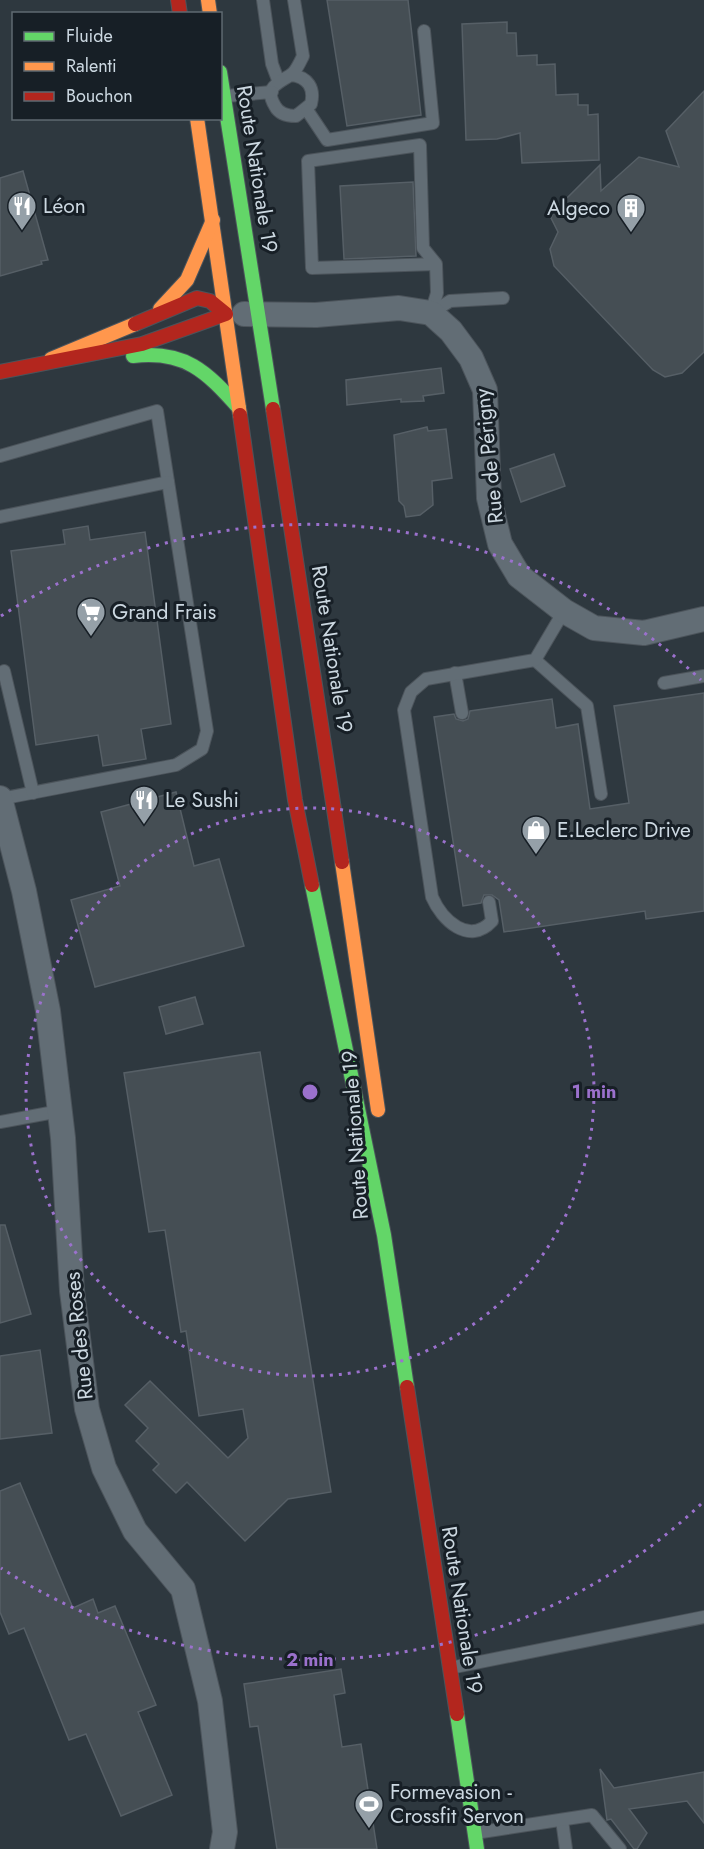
<svg xmlns="http://www.w3.org/2000/svg" width="704" height="1849" font-family="Jost,sans-serif">
<style>
.building{fill:#454e54;stroke:#565f66;stroke-width:1.5}
.lines{fill:none;stroke-linecap:round;stroke-linejoin:round}
.lane-casing{stroke:#4c545b;stroke-width:14}
.street-casing{stroke:#4c545b;stroke-width:26}
.fast-casing{stroke:#4c545b;stroke-width:16}
.slow-casing{stroke:#4c545b;stroke-width:16}
.jam-casing{stroke:#4c545b;stroke-width:16}
.lane{stroke:#626d75;stroke-width:12}
.street{stroke:#626d75;stroke-width:24}
.fast{stroke:#63d668;stroke-width:14}
.slow{stroke:#ff974d;stroke-width:14}
.jam{stroke:#b3261e;stroke-width:14}
.ring{fill:none;stroke:#9b71cd;stroke-width:3;stroke-dasharray:3 6}
.labels{text-anchor:middle;dominant-baseline:central;stroke-width:6;stroke-linejoin:round;paint-order:stroke}
.street-label{font-size:21px;fill:#ccd8e1;stroke:#171f26}
.poi-label{font-size:21px;fill:#ccd8e1;stroke:#171f26;text-anchor:start}
.centre{fill:#9b71cd;stroke:#171f26;stroke-width:3}
.ring-label{font-size:18px;text-anchor:middle;font-weight:bold;fill:#9b71cd;stroke:#171f26;stroke-width:6;stroke-linejoin:round;paint-order:stroke}
</style>
<rect width="100%" height="100%" fill="#2e383f"/>
<g class="building">
<path d="M327,0H408L421,115L347,126Z"/>
<path d="M507,22V33H516L517,56L537,55V65L555,64L556,95L578,94V105H588V115L598,114L599,160L522,163L520,133L497,139L466,140L462,24Z"/>
<path d="M704,91V352L682,373L665,377L653,370L554,266L550,249L558,232L551,218L555,210L600,165L601,191L639,157L679,167L666,131Z"/>
<path d="M23,171L48,260L41,261L42,264L0,276V178Z"/>
<path d="M413,182L416,256L344,259L340,186Z"/>
<path d="M441,368L444,393L423,396L424,401L401,402V399L347,405L346,380Z"/>
<path d="M427,427L428,431L446,429L452,478L432,481L433,505L420,515L406,517L404,506L399,501L394,435Z"/>
<path d="M554,454L565,486L521,502L510,469Z"/>
<path d="M88,526L90,540L145,532L171,724L141,729L146,759L103,766L98,735L36,745L11,551L65,544L63,530Z"/>
<path d="M704,693V911L646,919L645,911L504,932L499,900L492,895H484L481,903L463,906L434,717L454,714L456,719L463,721L468,719L470,711L552,699L556,728L578,724L590,809L629,803L614,706Z"/>
<path d="M176,792L194,866L219,859L244,946L95,987L71,900L120,886L101,812Z"/>
<path d="M195,997L203,1024L166,1034L159,1007Z"/>
<path d="M260,1052L331,1492L288,1499L245,1541L187,1482L176,1493L153,1470L159,1464L136,1441L148,1428L125,1405L150,1381L228,1458L248,1438L243,1409L199,1416L186,1331L181,1332L165,1230L149,1232L124,1073Z"/>
<path d="M0,1225H5L31,1314L0,1323Z"/>
<path d="M40,1350L52,1433L0,1439V1356Z"/>
<path d="M20,1483L73,1608L93,1599L98,1613L115,1606L156,1705L138,1712L172,1795L121,1816L86,1734L69,1740L24,1628L9,1634L0,1612V1491Z"/>
<path d="M341,1669L345,1693L334,1695L342,1747L361,1744L377,1849H277L258,1726L250,1727L244,1684Z"/>
<path d="M600,1769L614,1788L704,1772V1823L687,1801L629,1809L647,1833L637,1849H634L611,1819L607,1820Z"/>
</g>
<g class="lines">
<g class="lane-casing">
<g id="lane">
<path d="M263,0L272,64L278,80"/>
<path d="M291,75C308,77 315,88 311,104L296,116C287,116 279,114 275,106C262,85 283,82 293,73C297,69 300,62 303,56L294,0"/>
<path d="M226,96L272,92"/>
<path d="M307,110L327,140L433,123L424,31"/>
<path d="M431,313L437,293L436,264L423,248L420,145L308,161L312,268L436,264"/>
<path d="M431,313L450,301L503,298"/>
<path d="M0,456L157,411L207,731L202,749L176,765L0,799"/>
<path d="M0,517L168,482"/>
<path d="M535,660L587,706L601,794"/>
<path d="M4,671L33,793"/>
<path d="M455,673L462,713"/>
<path d="M664,683L704,676"/>
<path d="M489,902L492,921C469,946 442,920 432,897L404,710L411,692L426,679L535,660L564,611"/>
<path d="M0,1122L60,1111"/>
<path d="M450,1668L704,1617"/>
<path d="M562,1820L566,1849"/>
<path d="M475,1833L592,1815L620,1849"/>
</g>
</g>
<g class="street-casing">
<g id="street">
<path d="M244,314L316,315L399,308L431,313L451,331L471,358L485,390L489,498L500,544L519,576L564,611L594,628L644,633L704,619"/>
<path d="M0,798L24,891L48,1011L63,1138L72,1291L87,1409L104,1468L135,1531L183,1589L210,1701L225,1832L222,1849"/>
</g>
</g>
<g class="fast-casing">
<g id="fast">
<path d="M220,72L273,409"/>
<path d="M133,356C185,350 206,371 239,408"/>
<path d="M312,885L384,1235L407,1387"/>
<path d="M457,1714L477,1849"/>
</g>
</g>
<g class="slow-casing">
<g id="slow">
<path d="M208,0L210,14"/>
<path d="M197,118L240,415"/>
<path d="M160,309L187,280L213,220"/>
<path d="M51,359L135,324"/>
<path d="M342,862L378,1110"/>
</g>
</g>
<g class="jam-casing">
<g id="jam">
<path d="M178,0L180,14"/>
<path d="M0,372L142,344L226,314L210,301L197,298L135,324"/>
<path d="M273,409L342,862"/>
<path d="M240,415L295,800L312,885"/>
<path d="M407,1387L457,1714"/>
</g>
</g>
<use href="#lane" class="lane"/>
<use href="#street" class="street"/>
<use href="#fast" class="fast"/>
<use href="#slow" class="slow"/>
<use href="#jam" class="jam"/>
</g>
<g class="ring">
<circle cx="310" cy="1092" r="284"/>
<path d="M701 1504A568 568 0 0 1 1 1568M1 616A568 568 0 0 1 701 680"/>
</g>
<defs>
<g id="restaurant-pin" transform="scale(1.5)"><path d="M0 17L-7.5 6A9.5 9.5 0 1 1 7.5 6Z" fill="#95a0a8" stroke="#171f26"/><path d="M-5-6h1v4h1v-4h1v4h1v-4h1v5L-1.5 .5V6h-2V.5L-5-1ZM5-6V6H3V1.5H1.5Q1.5-4 5-6Z" fill="#fff"/></g>
<g id="building-pin" transform="scale(1.5)"><path d="M0 17L-7.5 6A9.5 9.5 0 1 1 7.5 6Z" fill="#95a0a8" stroke="#171f26"/><path d="M-4-6H4V6H1V3H-1V6H-4ZM-2.5-4.3h1.7v1.8h-1.7ZM.8-4.3h1.7v1.8H.8ZM-2.5-1h1.7V.8h-1.7ZM.8-1h1.7V.8H.8Z" fill="#fff"/></g>
<g id="supermarket-pin" transform="scale(1.5)"><path d="M0 17L-7.5 6A9.5 9.5 0 1 1 7.5 6Z" fill="#95a0a8" stroke="#171f26"/><path d="M-6-5.5h2.5l.6 2H6L4.5 2H-2.5L-4.4-4H-6ZM-1.5 3.2a1.3 1.3 0 1 0 .1 0ZM3 3.2a1.3 1.3 0 1 0 .1 0Z" fill="#fff"/></g>
<g id="shop-pin" transform="scale(1.5)"><path d="M0 17L-7.5 6A9.5 9.5 0 1 1 7.5 6Z" fill="#95a0a8" stroke="#171f26"/><path d="M-5-2.5h2.3a2.7 3.5 0 0 1 5.4 0H5L5.5 6h-11ZM-1.5-2.5h3a1.5 2.3 0 0 0-3 0Z" fill="#fff"/></g>
<g id="stadium-pin" transform="scale(1.5)"><path d="M0 17L-7.5 6A9.5 9.5 0 1 1 7.5 6Z" fill="#95a0a8" stroke="#171f26"/><path d="M0-5a6.5 5 0 1 0 0 10a6.5 5 0 1 0 0-10ZM-3.5-1.8h7v3.6h-7Z" fill="#fff"/></g>
</defs>
<g fill-rule="evenodd">
<use href="#restaurant-pin" x="22" y="206"/>
<use href="#building-pin" x="631" y="208"/>
<use href="#supermarket-pin" x="91" y="612"/>
<use href="#restaurant-pin" x="144" y="800"/>
<use href="#shop-pin" x="536" y="830"/>
<use href="#stadium-pin" x="369" y="1804"/>
</g>
<g class="labels">
<g class="street-label">
<text transform="translate(257 169) rotate(81)">Route Nationale 19</text>
<text transform="translate(489 456) rotate(-96)">Rue de Périgny</text>
<text transform="translate(332 649) rotate(81)">Route Nationale 19</text>
<text transform="translate(355 1135) rotate(-94)">Route Nationale 19</text>
<text transform="translate(79 1336) rotate(-96)">Rue des Roses</text>
<text transform="translate(462 1610) rotate(81)">Route Nationale 19</text>
</g>
<g class="poi-label">
<text x="43" y="206">Léon</text>
<text x="610" y="208" text-anchor="end">Algeco</text>
<text x="112" y="612">Grand Frais</text>
<text x="165" y="800">Le Sushi</text>
<text x="557" y="830">E.Leclerc Drive</text>
<text x="390" y="1792">Formevasion -<tspan x="390" dy="24">Crossfit Servon</tspan></text>
</g>
</g>
<circle cx="310" cy="1092" r="9" class="centre"/>
<g class="ring-label">
<text x="594" y="1098">1 min</text>
<text x="310" y="1666">2 min</text>
</g>
<rect x="12" y="12" width="210" height="108" fill="#171f26" stroke="#5f6971" stroke-width="1.5"/>
<rect x="24" y="32" width="30" height="9" fill="#63d668" stroke="#5f6971" stroke-width="1.5"/>
<text x="66" y="42" font-size="18" fill="#ccd8e1">Fluide</text>
<rect x="24" y="62" width="30" height="9" fill="#ff974d" stroke="#5f6971" stroke-width="1.5"/>
<text x="66" y="72" font-size="18" fill="#ccd8e1">Ralenti</text>
<rect x="24" y="92" width="30" height="9" fill="#b3261e" stroke="#5f6971" stroke-width="1.5"/>
<text x="66" y="102" font-size="18" fill="#ccd8e1">Bouchon</text>
</svg>
